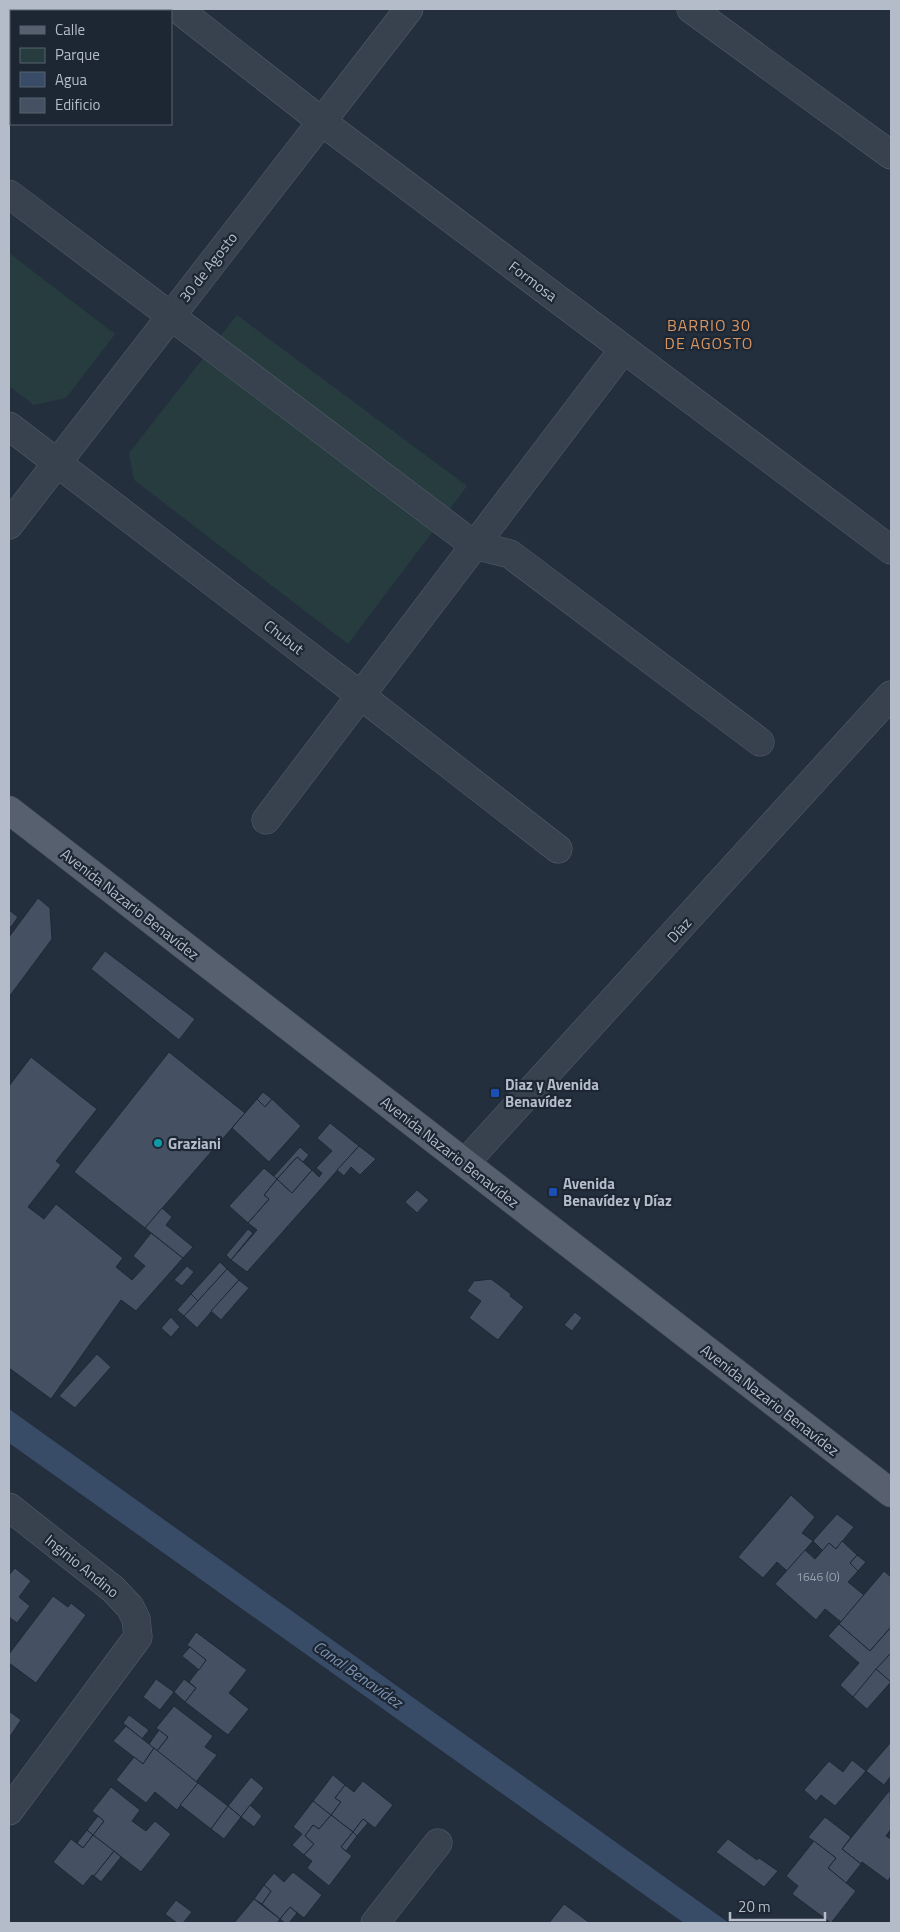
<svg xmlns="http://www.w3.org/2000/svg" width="900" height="1932" font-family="'Titillium Web',sans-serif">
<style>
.green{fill:#263c3f}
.water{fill:#394c67}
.building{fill:#455162;stroke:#1f2835}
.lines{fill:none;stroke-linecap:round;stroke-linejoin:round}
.minor-casing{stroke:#565f6c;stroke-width:29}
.major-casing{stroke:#414a57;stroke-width:29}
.minor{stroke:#38414e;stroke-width:28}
.major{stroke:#56606e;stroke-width:28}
.transit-dot{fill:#1a4fb4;stroke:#1d2633;stroke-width:2}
.culture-dot{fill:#0f9aa8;stroke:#1d2633;stroke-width:2}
.labels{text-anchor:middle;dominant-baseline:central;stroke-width:4.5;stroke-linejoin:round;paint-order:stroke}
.number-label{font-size:12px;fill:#98a1af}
.street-label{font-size:15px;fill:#b4bcc9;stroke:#1d2633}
.poi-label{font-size:15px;font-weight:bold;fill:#b4bcc9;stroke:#1d2633;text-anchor:start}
.neighbourhood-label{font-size:16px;letter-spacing:1px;fill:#d59563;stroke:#1d2633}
.water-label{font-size:16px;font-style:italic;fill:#7c92b1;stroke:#1d2633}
</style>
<rect width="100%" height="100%" fill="#242f3e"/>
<g class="green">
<path d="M9,253L115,334L66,398L34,405L9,386Z"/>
<path d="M237,315L467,486L348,644L134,480L129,453Z"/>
</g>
<path class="water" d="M9,1409L729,1923H684L9,1443Z"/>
<g class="building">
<path d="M38,898L50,908L52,939L9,997V937Z"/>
<path d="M9,910L18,917L11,927L9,925Z"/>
<path d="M105,951L195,1019L179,1040L91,969Z"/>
<path d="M169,1052L245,1113L145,1228L74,1172Z"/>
<path d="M31,1057L97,1109L56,1161L61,1165L28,1207L44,1219L56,1204L123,1258L116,1267L132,1280L145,1266L133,1256L151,1233L183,1258L136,1311L121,1300L51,1399L9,1368V1086Z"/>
<path d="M263,1092L272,1099L265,1107L257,1099Z"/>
<path d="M257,1099L265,1107L272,1099L301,1126L269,1162L232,1128Z"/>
<path d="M330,1123L359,1146L247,1272L231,1260L257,1230L248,1223L269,1199L264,1195L277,1179L292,1193L312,1170L319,1177L322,1173L316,1168L332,1151L317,1138Z"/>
<path d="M359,1146L376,1159L360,1175L351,1167L344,1176L337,1170Z"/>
<path d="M300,1147L309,1155L303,1162L297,1157L277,1179L273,1177Z"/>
<path d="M297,1157L312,1170L292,1193L277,1179Z"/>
<path d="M264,1168L277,1179L264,1195L269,1199L248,1223L229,1206Z"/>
<path d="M417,1190L429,1200L417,1213L405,1202Z"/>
<path d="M162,1208L172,1217L166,1225L193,1247L183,1258L145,1228Z"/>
<path d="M248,1229L253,1233L231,1260L226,1255Z"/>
<path d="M220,1262L227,1269L198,1301L191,1294Z"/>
<path d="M187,1266L194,1272L182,1286L174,1280Z"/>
<path d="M227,1269L239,1280L197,1328L184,1316Z"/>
<path d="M491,1279L511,1294L510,1296L524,1307L498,1340L469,1318L481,1301L467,1291L474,1281Z"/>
<path d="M239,1280L249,1288L221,1320L211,1311Z"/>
<path d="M191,1294L198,1301L184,1316L177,1310Z"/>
<path d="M575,1312L582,1318L572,1331L564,1325Z"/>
<path d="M171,1317L180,1327L171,1337L161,1328Z"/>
<path d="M97,1354L111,1367L75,1408L59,1396Z"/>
<path d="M791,1495L815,1517L802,1533L813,1541L787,1571L777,1562L763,1578L738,1557Z"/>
<path d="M837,1514L854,1527L836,1549L829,1543L823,1551L813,1541Z"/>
<path d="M842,1541L857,1555L850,1563L858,1571L848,1582L864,1595L841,1622L825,1609L816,1620L775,1584L805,1550L815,1559L829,1543L836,1549Z"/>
<path d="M857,1555L866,1562L858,1571L850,1563Z"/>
<path d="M15,1568L31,1581L19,1597L30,1606L17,1623L9,1617V1575Z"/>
<path d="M884,1571L891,1577V1627L870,1651L839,1624Z"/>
<path d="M53,1596L68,1607L71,1603L86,1615L36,1683L9,1663V1654Z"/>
<path d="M839,1624L870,1651L891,1627V1653L853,1697L840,1685L859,1663L828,1636Z"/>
<path d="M196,1632L247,1670L229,1693L249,1709L228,1735L185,1702L196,1688L189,1682L206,1660L187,1645Z"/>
<path d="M190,1647L206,1660L199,1670L182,1656Z"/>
<path d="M891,1653V1683L876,1669Z"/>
<path d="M876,1669L891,1682L867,1709L853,1697Z"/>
<path d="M156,1679L174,1692L160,1710L143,1697Z"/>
<path d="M184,1679L196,1688L185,1702L174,1692Z"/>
<path d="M174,1706L213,1736L205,1747L217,1755L196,1782L157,1751L168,1737L156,1728Z"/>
<path d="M9,1711L21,1720L9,1738Z"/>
<path d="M129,1715L149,1730L142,1739L123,1723Z"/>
<path d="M126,1726L154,1748L143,1764L113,1741Z"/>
<path d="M159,1730L168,1737L157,1751L149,1744Z"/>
<path d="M891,1742V1776L884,1785L866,1771Z"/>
<path d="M154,1748L198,1783L177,1810L155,1792L146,1803L116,1780L134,1757L143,1764Z"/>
<path d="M852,1760L866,1771L835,1806L821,1795L816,1801L804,1790L829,1761L843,1772Z"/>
<path d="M333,1775L345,1785L335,1798L341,1802L331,1815L313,1801Z"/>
<path d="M251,1777L264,1788L241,1817L228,1806Z"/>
<path d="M363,1781L393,1805L375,1828L363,1819L353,1832L331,1815L341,1802L335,1798L345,1785L354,1792Z"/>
<path d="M198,1783L228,1806L211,1829L180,1805Z"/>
<path d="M111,1787L140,1810L132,1821L146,1831L155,1821L171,1834L141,1872L93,1835L104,1821L92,1811Z"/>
<path d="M890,1790L891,1829L886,1836L891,1839V1876L888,1881L862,1862L861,1864L842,1849Z"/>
<path d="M313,1801L331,1815L319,1829L313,1825L305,1836L314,1844L304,1855L292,1845L302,1834L293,1827Z"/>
<path d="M250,1805L262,1816L254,1827L241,1817Z"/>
<path d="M228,1806L241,1817L224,1839L211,1829Z"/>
<path d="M331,1815L353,1832L341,1847L352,1856L329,1886L307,1868L312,1861L304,1855L314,1844L305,1836L313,1825L319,1829Z"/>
<path d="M98,1816L104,1821L93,1835L87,1830Z"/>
<path d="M825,1817L851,1837L842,1849L861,1864L846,1883L828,1868L836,1858L808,1837Z"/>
<path d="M363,1819L368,1823L357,1836L353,1832Z"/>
<path d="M87,1830L93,1835L83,1848L77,1843Z"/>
<path d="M353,1832L357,1836L346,1851L341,1847Z"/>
<path d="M93,1835L114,1851L94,1876L92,1875L83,1886L53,1862L71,1839L83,1848Z"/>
<path d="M728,1839L757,1860L759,1858L778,1871L764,1887L716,1852Z"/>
<path d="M814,1841L836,1858L828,1868L856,1891L831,1923L792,1894L798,1886L786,1876Z"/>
<path d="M114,1851L121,1857L101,1882L94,1876Z"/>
<path d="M293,1872L322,1895L304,1918L290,1907L280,1919L262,1904L271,1891L264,1885L274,1873L284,1882Z"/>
<path d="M264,1885L271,1891L262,1904L254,1899Z"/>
<path d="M254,1899L280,1919L277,1923H234Z"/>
<path d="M176,1900L192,1912L183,1923H177L165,1914Z"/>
<path d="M564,1904L590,1923H549Z"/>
<path d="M290,1907L297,1913L289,1923H285L280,1919Z"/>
</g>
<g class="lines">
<g class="minor-casing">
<g id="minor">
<path d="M178,9L321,121L891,550"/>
<path d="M691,9L891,155"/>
<path d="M9,194L474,545L510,554L760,742"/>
<path d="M9,426L360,695L558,849"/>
<path d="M9,525L409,9"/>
<path d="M266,820L623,350"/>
<path d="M465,1163L891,695"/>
<path d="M9,1507L113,1589L130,1607L136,1619L138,1637L9,1811"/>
<path d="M375,1923L438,1843"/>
</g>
</g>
<g class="major-casing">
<path id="major" d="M9,810L891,1493"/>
</g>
<use href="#minor" class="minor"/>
<use href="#major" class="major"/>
</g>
<g class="transit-dot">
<rect x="490" y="1088" width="10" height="10" rx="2.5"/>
<rect x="548" y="1187" width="10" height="10" rx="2.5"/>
</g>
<circle class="culture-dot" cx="158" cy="1143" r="5"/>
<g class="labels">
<g class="number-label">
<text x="818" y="1576">1646 (O)</text>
</g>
<g class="street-label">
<text transform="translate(208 267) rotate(-52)">30 de Agosto</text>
<text transform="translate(533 281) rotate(37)">Formosa</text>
<text transform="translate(284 637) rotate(38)">Chubut</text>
<text transform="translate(130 904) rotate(38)">Avenida Nazario Benavídez</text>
<text transform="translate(679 930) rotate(-48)">Díaz</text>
<text transform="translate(450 1152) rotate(38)">Avenida Nazario Benavídez</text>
<text transform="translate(770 1400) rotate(38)">Avenida Nazario Benavídez</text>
<text transform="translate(82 1566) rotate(39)">Inginio Andino</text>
</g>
<g class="poi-label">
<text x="505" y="1084">Diaz y Avenida<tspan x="505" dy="17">Benavídez</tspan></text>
<text x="168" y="1143">Graziani</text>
<text x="563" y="1183">Avenida<tspan x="563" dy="17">Benavídez y Díaz</tspan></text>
</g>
<g class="neighbourhood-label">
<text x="709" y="325">BARRIO 30<tspan x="709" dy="18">DE AGOSTO</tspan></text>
</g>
<g class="water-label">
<text transform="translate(358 1674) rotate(35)">Canal Benavídez</text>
</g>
</g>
<rect width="900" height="1932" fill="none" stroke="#b4bcc9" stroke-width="20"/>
<rect x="10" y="10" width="162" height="115" fill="#1d2633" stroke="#59626f"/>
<rect x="20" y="26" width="25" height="8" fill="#56606e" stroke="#59626f"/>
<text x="55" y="35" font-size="15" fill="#b4bcc9">Calle</text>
<rect x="20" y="48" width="25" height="15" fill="#263c3f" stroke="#59626f"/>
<text x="55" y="60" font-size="15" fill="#b4bcc9">Parque</text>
<rect x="20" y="72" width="25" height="15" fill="#394c67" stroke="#59626f"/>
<text x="55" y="85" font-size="15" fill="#b4bcc9">Agua</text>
<rect x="20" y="98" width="25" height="15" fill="#455162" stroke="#59626f"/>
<text x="55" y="110" font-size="15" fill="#b4bcc9">Edificio</text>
<path d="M730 1912v8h95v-8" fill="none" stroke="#b4bcc9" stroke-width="2.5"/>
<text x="738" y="1912" font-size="15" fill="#b4bcc9" stroke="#1d2633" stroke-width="4" paint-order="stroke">20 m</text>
</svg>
